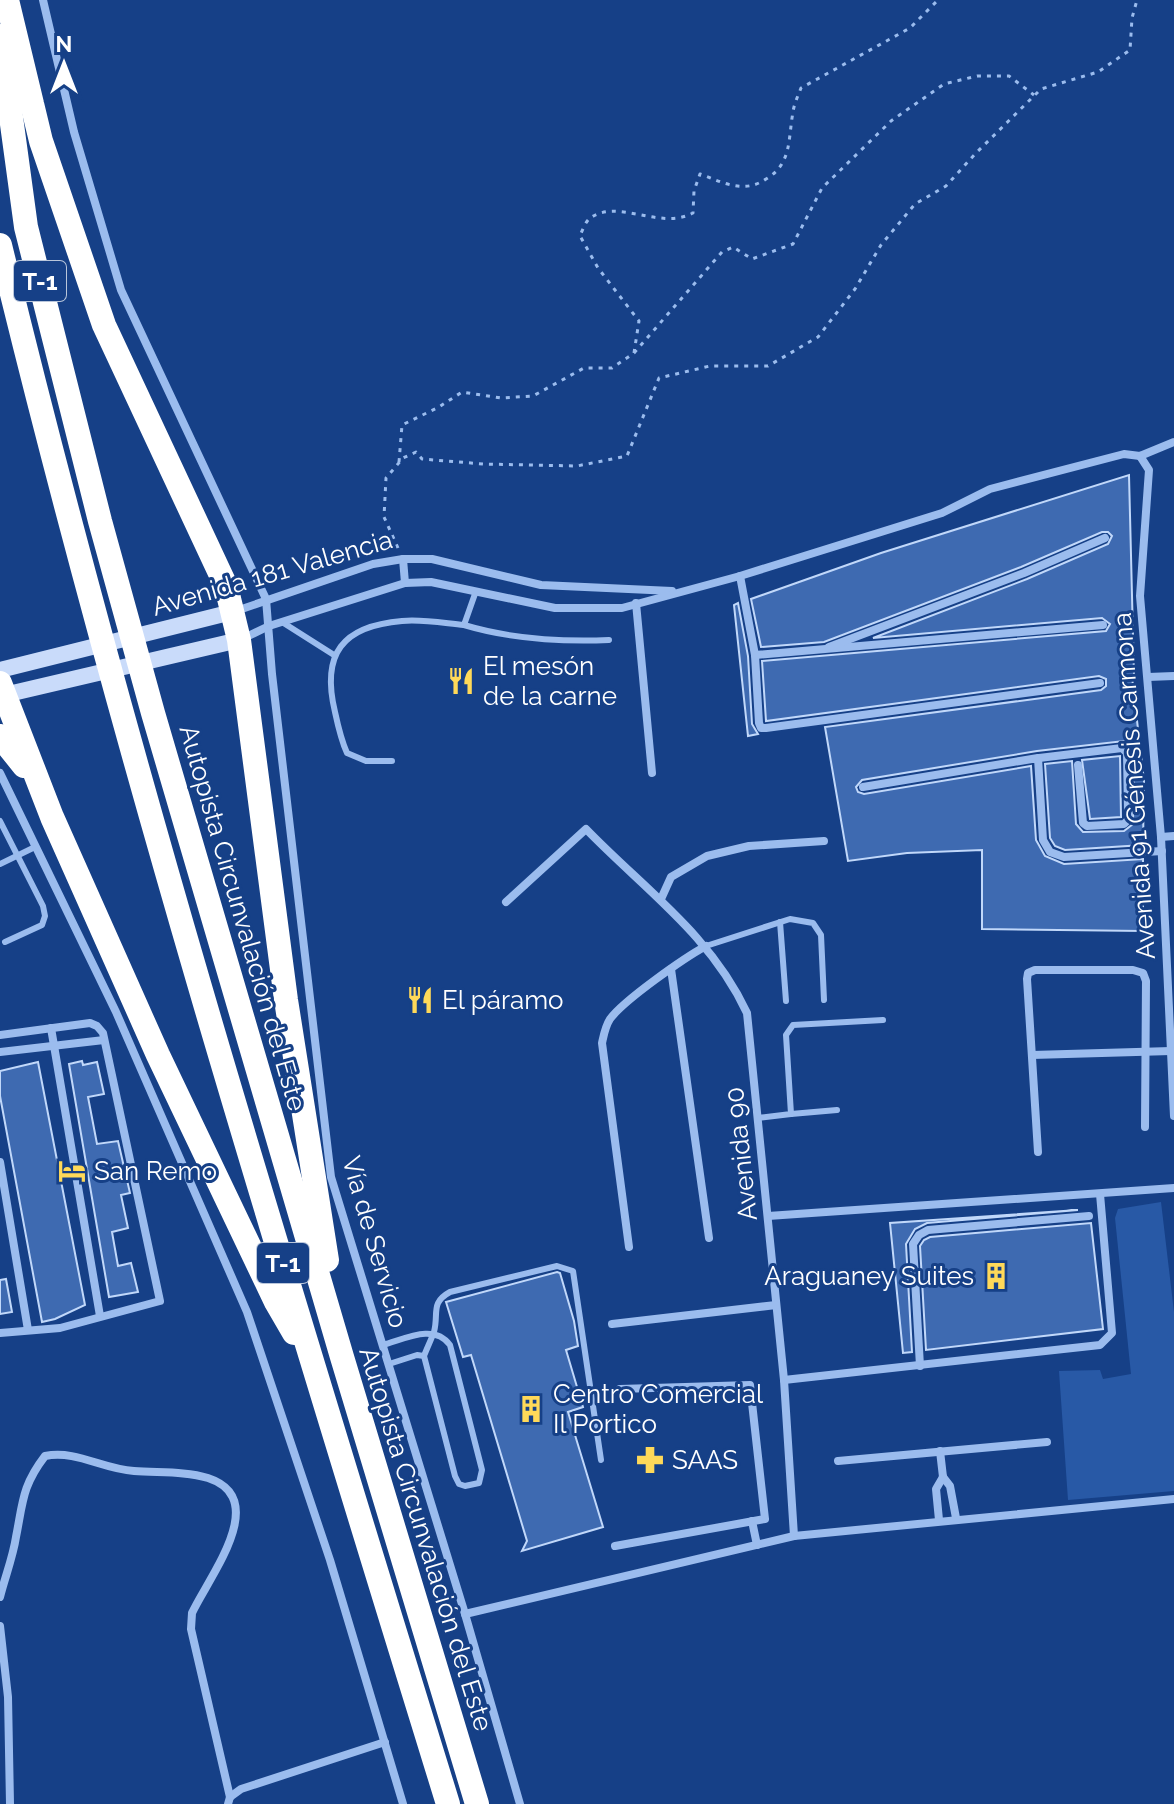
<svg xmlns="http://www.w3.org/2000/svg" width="1174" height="1804" font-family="Raleway,sans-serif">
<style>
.green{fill:#2859a6}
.building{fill:#3e6ab1;stroke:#c1d8fa;stroke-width:2}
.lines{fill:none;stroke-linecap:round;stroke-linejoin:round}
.path{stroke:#9bbcee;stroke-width:3;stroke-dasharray:4 6;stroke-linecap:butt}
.lane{stroke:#9bbcee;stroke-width:6}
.street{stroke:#9bbcee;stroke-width:8}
.secondary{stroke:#c9dbfa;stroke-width:16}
.highway{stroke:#fff;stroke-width:24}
.labels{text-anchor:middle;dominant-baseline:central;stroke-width:6;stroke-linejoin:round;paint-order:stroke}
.shield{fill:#164087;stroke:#b9c6db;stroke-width:2}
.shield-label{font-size:24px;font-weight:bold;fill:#fff}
.street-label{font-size:26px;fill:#fff;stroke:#164087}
.poi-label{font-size:26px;fill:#fff;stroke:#164087;text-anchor:start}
</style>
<rect width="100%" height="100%" fill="#164087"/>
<path class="green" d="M1161,1202L1174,1312V1491L1068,1500L1059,1371L1100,1370L1103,1379L1131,1374L1115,1218L1118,1209Z"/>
<g class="building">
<path d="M1129,475L1134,676L1132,677L1144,781L1143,845L1065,850L1055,846L1050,838L1045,764L1072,761L1076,824L1083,832L1124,831L1133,824L1134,753L1124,741L1037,751L862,780L856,787L858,792L864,794L1031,766L1036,840L1045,856L1064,864L1143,859V931L982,929V850L907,853L848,861L825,727L1101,690L1106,686V679L1099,676L766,721L762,661L1106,631L1110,624L1102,618L873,638L1027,579L1108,544L1112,536L1108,532H1102L1021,567L824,642L761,647L751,599L881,553Z"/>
<path d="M738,603L748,656L752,724L758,734L748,736L734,605Z"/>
<path d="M1120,756L1121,817L1090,819L1082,760Z"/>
<path d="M82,1061L83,1065L97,1062L104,1094L88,1097L97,1144L118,1141L130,1193L121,1195L128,1228L112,1232L118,1266L131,1263L138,1292L109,1297L69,1064Z"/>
<path d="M38,1062L85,1305L55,1319L42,1322L0,1096V1071Z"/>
<path d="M1078,1210L927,1223L915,1229L906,1244L912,1352L903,1353L890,1223Z"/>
<path d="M1091,1223L1103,1329L926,1350L920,1246L924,1240L930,1237Z"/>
<path d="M557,1272L560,1273L574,1321L578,1346L566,1350L583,1407L568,1412L603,1527L522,1551L527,1541L471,1355L463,1357L446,1302Z"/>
<path d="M6,1279L12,1312L0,1314V1280Z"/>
</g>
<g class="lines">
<g class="path">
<path d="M634,353L639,321L598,268L580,236C582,231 585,223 589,219C616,197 660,231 693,213L694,191L700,174C724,183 744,194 766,179C792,164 788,139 793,112C794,104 798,96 801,88L910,28L938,0"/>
<path d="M399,462L402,425L439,407L462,392L501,398L533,396L584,368H612L634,353L722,252L733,247L752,259L793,244L822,188L891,121L944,84L977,76H1009L1034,95"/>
<path d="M398,548L384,517L386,478L403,458L416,452L422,459L483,464L577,466L627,456L659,378L710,366H768L818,337L855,289L881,245L915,204L946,186L975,154L1041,89L1098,72L1130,50L1132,18L1137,0"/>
</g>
<g class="lane">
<path d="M282,622L334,655"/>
<path d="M464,625C511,639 560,642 609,640"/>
<path d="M392,761H366L347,753C341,740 338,726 335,712C321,654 342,626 402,621C422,619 443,623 464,625L476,591"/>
<path d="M0,821L43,906L45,916L42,925L5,942"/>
<path d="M0,864L35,847"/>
<path d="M780,922L786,1001"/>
<path d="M706,946L790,919L813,923L821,935L824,1000"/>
<path d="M791,1114L837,1110"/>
<path d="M757,1118L791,1114L786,1035L793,1025L883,1020"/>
<path d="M383,1345C405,1339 434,1323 450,1345L482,1470L479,1483L465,1486L459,1484L455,1476L424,1356L417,1355L389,1364"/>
<path d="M424,1356C427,1348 431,1340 434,1332C439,1313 430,1303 450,1292L557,1266L573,1271L601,1460"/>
</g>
<g class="street">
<path d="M43,0L74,132L121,290L266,599L272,674L331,1177L465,1614L520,1804"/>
<path d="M1140,456L1149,470L1140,596L1161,837L1174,1116"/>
<path d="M403,559L405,583"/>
<path d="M740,576L755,655L1103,625"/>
<path d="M636,603L652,773"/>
<path d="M233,612L373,564L403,559H432L541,585L672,591"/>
<path d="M242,639L269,626L405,583L431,582L555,608H622L740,576L942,513L990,489L1124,454L1140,456L1174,442"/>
<path d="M829,647L1024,573L1105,538"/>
<path d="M755,655L759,723L761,728H766L1100,683"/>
<path d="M1148,677L1174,676"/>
<path d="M1039,758L1122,748L1127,753L1128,813V820L1124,824L1087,826L1083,823L1078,765"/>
<path d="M0,773L116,1012L247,1312L330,1560L403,1804"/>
<path d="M863,787L1038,758L1043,840L1050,852L1064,857L1162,851"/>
<path d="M1161,837L1174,836"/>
<path d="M661,899L671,877L707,856L749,846L824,841"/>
<path d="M506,902L586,829C644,889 711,935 747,1013L784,1380L794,1536"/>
<path d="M671,969L709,1238"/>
<path d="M51,1028L100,1316"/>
<path d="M0,1035L90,1023L97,1026L103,1033L160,1301L60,1328L0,1333"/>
<path d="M0,1052L104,1040"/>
<path d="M1032,1055L1171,1051"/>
<path d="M1038,1152L1027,979L1028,973L1035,970H1133L1143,973L1146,981L1145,1127"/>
<path d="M0,1162L28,1330"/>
<path d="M768,1216L1174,1188"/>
<path d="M629,1247L602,1043C604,1034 605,1027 610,1019C624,1000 684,958 706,946"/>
<path d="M612,1324L776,1305"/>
<path d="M920,1366L913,1244L919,1235L928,1230L1089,1216"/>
<path d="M784,1380L1100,1345L1112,1333L1100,1194"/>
<path d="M940,1451L943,1477L950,1486L956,1518"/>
<path d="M838,1461L1047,1442"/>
<path d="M939,1520L936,1489L943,1477"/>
<path d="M752,1521L757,1545"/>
<path d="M615,1546L765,1519L750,1385L620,1389"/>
<path d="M0,1597C5,1577 13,1557 16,1537C23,1502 22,1486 45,1456C77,1450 102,1469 134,1471C158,1473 185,1471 208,1478C272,1499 208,1578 192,1613L191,1629L230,1797"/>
<path d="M465,1614L794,1536L1174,1499"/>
<path d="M0,1626L8,1697L10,1804"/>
<path d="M228,1804L230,1797L241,1789L385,1742"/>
</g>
<g class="secondary">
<path d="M0,670L232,612"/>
<path d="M0,696L239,640"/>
</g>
<g class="highway">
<path d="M7,0L41,141L104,325L226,586L239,640L286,1000L327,1260"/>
<path d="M0,36L26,227L100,521L153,713L342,1357L477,1804"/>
<path d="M0,245C127,770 289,1288 448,1804"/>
<path d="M0,683L52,817L158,1055L276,1302L294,1333"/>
<path d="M0,736L24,766"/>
</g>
</g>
<defs>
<g id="restaurant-bare" transform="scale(2.16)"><path d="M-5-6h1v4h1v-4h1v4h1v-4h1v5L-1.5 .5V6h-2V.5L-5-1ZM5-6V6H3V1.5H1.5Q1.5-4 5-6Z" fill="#ffd959" stroke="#164087" stroke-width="2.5" paint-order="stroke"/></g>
<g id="hotel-bare" transform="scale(2.16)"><path d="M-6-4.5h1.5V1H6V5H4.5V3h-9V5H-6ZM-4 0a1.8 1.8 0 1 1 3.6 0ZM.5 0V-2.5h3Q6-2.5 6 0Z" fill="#ffd959" stroke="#164087" stroke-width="2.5" paint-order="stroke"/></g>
<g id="building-bare" transform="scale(2.16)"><path d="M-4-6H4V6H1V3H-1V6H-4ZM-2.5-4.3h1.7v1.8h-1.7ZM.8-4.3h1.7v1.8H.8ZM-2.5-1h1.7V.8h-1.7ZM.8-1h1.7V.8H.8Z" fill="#ffd959" stroke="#164087" stroke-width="2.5" paint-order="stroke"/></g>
<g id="pharmacy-bare" transform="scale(2.16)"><path d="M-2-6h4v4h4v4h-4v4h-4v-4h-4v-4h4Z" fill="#ffd959" stroke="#164087" stroke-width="2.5" paint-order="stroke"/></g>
</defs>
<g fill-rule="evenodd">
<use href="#restaurant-bare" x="461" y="681"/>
<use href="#restaurant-bare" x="420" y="1000"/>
<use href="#hotel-bare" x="72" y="1171"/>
<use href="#building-bare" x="996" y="1276"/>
<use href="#building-bare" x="531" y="1409"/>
<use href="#pharmacy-bare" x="650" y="1460"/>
</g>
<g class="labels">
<g class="shield">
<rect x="14" y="261" width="52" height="40" rx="6"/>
<rect x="257" y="1243" width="52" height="40" rx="6"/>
</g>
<g class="shield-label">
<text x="40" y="281">T-1</text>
<text x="283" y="1263">T-1</text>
</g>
<g class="street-label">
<text transform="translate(272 573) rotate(-16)">Avenida 181 Valencia</text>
<text transform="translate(1134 786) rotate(-94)">Avenida 91 Génesis Carmona</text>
<text transform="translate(243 918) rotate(74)">Autopista Circunvalación del Este</text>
<text transform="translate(741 1154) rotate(-96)">Avenida 90</text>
<text transform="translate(375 1242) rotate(74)">Vía de Servicio</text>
<text transform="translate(426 1539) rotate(73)">Autopista Circunvalación del Este</text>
</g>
<g class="poi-label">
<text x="483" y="666">El mesón<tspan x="483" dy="30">de la carne</tspan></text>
<text x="442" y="1000">El páramo</text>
<text x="94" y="1171">San Remo</text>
<text x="974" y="1276" text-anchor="end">Araguaney Suites</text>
<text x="553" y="1394">Centro Comercial<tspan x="553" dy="30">Il Portico</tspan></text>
<text x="672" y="1460">SAAS</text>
</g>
</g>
<g transform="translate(64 64)" stroke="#164087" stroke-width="6" paint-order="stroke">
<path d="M0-6L14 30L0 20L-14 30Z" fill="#ffffff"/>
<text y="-12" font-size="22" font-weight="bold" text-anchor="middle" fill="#ffffff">N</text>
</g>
</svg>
